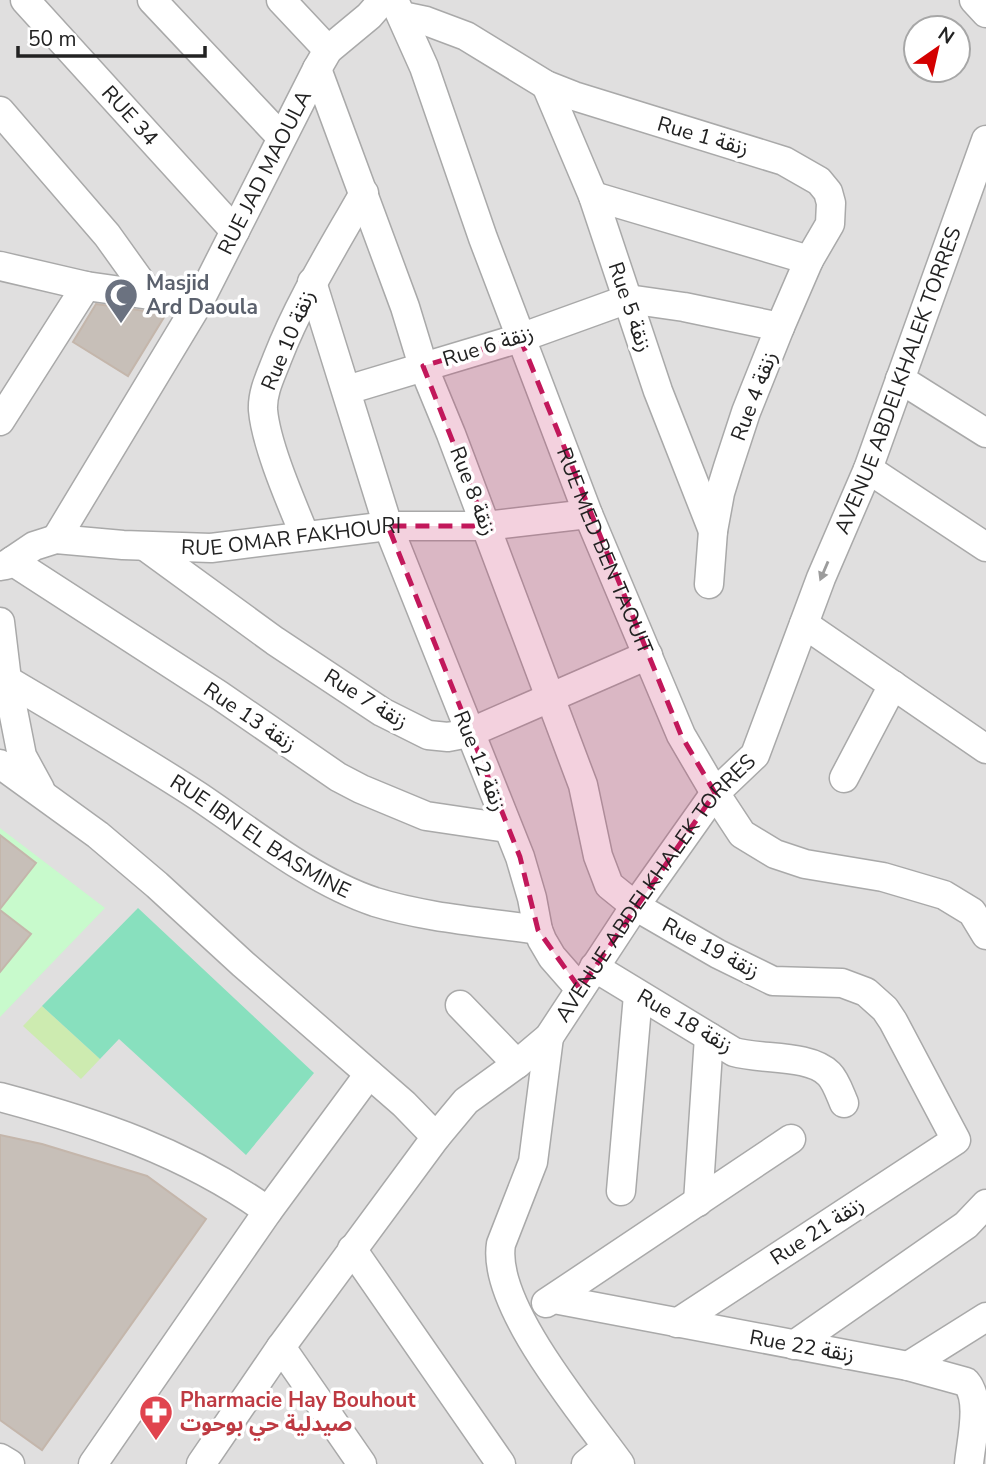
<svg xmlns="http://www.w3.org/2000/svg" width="986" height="1464" font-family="'Nunito Sans','Noto Sans Arabic',sans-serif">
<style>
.residential{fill:#e0dfdf;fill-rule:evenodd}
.grass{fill:#cdebb0}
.park{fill:#c8facc}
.pitch{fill:#88e0be}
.building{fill:#c7bfb8;stroke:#c4b6ab;stroke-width:2}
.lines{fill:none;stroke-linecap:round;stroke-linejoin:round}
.street-casing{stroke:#a9a9a9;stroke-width:31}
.street{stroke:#fff;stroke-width:28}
.oneway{fill:#9c9c9c}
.marked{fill:#c2185b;fill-opacity:0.2;stroke:#c2185b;stroke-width:5;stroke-dasharray:14 9;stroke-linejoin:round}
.labels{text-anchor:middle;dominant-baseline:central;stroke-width:7;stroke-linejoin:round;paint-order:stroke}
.street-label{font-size:21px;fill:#222;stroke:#fff}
.worship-label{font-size:21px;font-weight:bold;fill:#5b616d;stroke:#fff;text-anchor:start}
.health-label{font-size:21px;font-weight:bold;fill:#be3a42;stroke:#fff;text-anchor:start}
</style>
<rect width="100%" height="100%" fill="#f2efe9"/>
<path class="residential" d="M0,0H986V1464H0ZM916,28H958V70H916Z"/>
<path class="grass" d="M42,1006L100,1059L81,1079L23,1026Z"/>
<path class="park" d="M0,828L105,908L0,1017Z"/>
<path class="pitch" d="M138,908L314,1073L246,1155L119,1039L100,1059L42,1006Z"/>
<g class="building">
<path d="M96,304L166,314L128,376L73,342Z"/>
<path d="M0,835L36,863L0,909Z"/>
<path d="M0,910L31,934L0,972Z"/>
<path d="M0,1135L42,1144L147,1176L206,1219L42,1450L0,1420Z"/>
</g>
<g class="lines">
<g class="street-casing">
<g id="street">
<path id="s1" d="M25,0L235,231"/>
<path d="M152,0L281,137"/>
<path d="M281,0L328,50"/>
<path id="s2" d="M394,0L424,67L483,238L588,514L681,735L715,793L742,834L775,854L805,864L883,877L944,895L972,912L986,935"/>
<path d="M974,0L986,13"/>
<path d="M402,16L426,21L466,36L546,85L574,96L784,161L819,181L828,192L831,203L830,224L809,260L780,327L746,412L728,467L720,493L713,531L709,584"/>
<path d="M317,69L405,307L423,366L451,434L583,785L598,856L609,885L635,906L718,954L773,981L842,983L866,992L885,1009L893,1021L956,1140L677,1323"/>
<path d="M546,85L593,196L658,391L713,531"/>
<path d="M0,111L107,235L150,295"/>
<path d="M593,196L809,260"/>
<path d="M0,266L86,286L199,302"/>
<path d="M312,282L388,526L520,857L532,898L538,930L542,940L552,957L580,989"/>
<path d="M900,379L986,433"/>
<path d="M347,390L520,338L628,299L684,307L780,327"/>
<path d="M0,421L86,286"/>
<path d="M868,469L986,547"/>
<path d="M305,536C291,502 266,445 263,410C262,392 271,375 277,359C300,300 333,248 364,193"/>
<path id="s3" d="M56,539L199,302L317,69L328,50L369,16L383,0"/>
<path d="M146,547L275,641L382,712L428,735L448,737L469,733L648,655"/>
<path d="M12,561L219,695L338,777L361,789L426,816L507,828"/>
<path id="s4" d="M0,566L6,565L34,546L56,539L123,545L211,548L388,526H486L588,514"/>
<path d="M0,622L7,680L22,756L40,789"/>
<path d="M804,624L986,749"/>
<path id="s5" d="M7,680C71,718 135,755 198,796C253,833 312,881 375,902C427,918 484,922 538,930"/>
<path d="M0,764L98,835L157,885L243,964L404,1104L436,1137"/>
<path d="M844,778L893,685"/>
<path d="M594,967L734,1052C761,1060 809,1054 829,1074C836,1081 840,1094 844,1103"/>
<path d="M460,1005L517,1064"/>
<path d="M549,1037L533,1162L501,1244C491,1305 584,1414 620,1464"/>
<path d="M0,1097C97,1123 185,1152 268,1211"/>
<path d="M621,1191L638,995"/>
<path d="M698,1202L709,1037"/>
<path d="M352,1249L501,1464"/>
<path d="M554,1299L908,1366L966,1382C982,1400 971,1441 969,1464"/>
<path d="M546,1303L791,1139"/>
<path d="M794,1345L966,1225L986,1204"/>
<path d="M281,1347L362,1464"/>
<path d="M908,1366L986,1317"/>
<path d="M0,1458L10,1464"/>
<path d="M93,1464L268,1211L369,1074"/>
<path id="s6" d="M201,1464L281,1347L436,1137L466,1101L517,1064L549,1037L635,906L715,793L755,755L821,578L868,469L986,140"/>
<path d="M586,1464L607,1447"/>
</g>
</g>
<use href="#street" class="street"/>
</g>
<defs><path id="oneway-solid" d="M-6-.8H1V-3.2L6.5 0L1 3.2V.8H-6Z" transform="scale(1.75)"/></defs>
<use class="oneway" href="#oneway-solid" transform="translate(824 571) rotate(113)"/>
<path class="marked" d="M520,338L681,735L715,793L580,989L538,930L520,857L388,526H486L423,366Z"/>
<defs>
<g id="mosque-pin" transform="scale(1.75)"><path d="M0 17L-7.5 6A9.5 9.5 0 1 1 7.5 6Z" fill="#6b7280" stroke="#fff"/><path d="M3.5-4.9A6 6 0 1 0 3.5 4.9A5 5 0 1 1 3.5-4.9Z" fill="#fff"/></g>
<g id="pharmacy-pin" transform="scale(1.75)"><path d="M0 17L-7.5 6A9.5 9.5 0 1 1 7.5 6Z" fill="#e0444e" stroke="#fff"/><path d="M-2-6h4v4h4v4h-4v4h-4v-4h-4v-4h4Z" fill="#fff"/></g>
</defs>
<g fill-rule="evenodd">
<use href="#mosque-pin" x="121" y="295"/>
<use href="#pharmacy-pin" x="156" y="1412"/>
</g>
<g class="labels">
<g class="street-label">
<text stroke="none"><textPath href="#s1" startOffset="156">RUE 34</textPath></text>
<text transform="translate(703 136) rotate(16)">Rue 1 زنقة</text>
<text stroke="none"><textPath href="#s3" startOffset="422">RUE JAD MAOULA</textPath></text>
<text transform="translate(630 307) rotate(71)">Rue 5 زنقة</text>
<text transform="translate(288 340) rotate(-67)">Rue 10 زنقة</text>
<text transform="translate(488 346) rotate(-17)">Rue 6 زنقة</text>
<text stroke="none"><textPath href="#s6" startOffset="1306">AVENUE ABDELKHALEK TORRES</textPath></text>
<text transform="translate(754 396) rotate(-69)">Rue 4 زنقة</text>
<text transform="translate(473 491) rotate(69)">Rue 8 زنقة</text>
<text stroke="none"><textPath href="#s4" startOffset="299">RUE OMAR FAKHOURI</textPath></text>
<text stroke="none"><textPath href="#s2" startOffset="590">RUE MED BEN TAOUIT</textPath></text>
<text transform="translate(366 699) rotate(32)">Rue 7 زنقة</text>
<text transform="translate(250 717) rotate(34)">Rue 13 زنقة</text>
<text transform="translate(480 761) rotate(68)">Rue 12 زنقة</text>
<text stroke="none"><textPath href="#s5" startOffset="298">RUE IBN EL BASMINE</textPath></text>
<text stroke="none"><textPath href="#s6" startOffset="738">AVENUE ABDELKHALEK TORRES</textPath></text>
<text transform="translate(711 948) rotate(28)">Rue 19 زنقة</text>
<text transform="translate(685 1021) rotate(30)">Rue 18 زنقة</text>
<text transform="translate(817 1231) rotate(-33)">Rue 21 زنقة</text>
<text transform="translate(802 1346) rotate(10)">Rue 22 زنقة</text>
</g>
<g class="worship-label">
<text x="146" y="283">Masjid<tspan x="146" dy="24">Ard Daoula</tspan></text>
</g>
<g class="health-label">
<text x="180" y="1400">Pharmacie Hay Bouhout<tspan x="180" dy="24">صيدلية حي بوحوت</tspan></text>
</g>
</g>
<g transform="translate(937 49) rotate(34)"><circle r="33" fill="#ffffff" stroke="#a7a7a7" stroke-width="2"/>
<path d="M0-5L12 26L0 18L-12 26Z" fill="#d40000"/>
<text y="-10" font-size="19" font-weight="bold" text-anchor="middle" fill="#222222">N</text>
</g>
<path d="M18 46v10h187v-10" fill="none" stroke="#222222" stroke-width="3.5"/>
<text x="28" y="46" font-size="21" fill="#222222" stroke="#ffffff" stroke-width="5" paint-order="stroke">50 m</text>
</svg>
